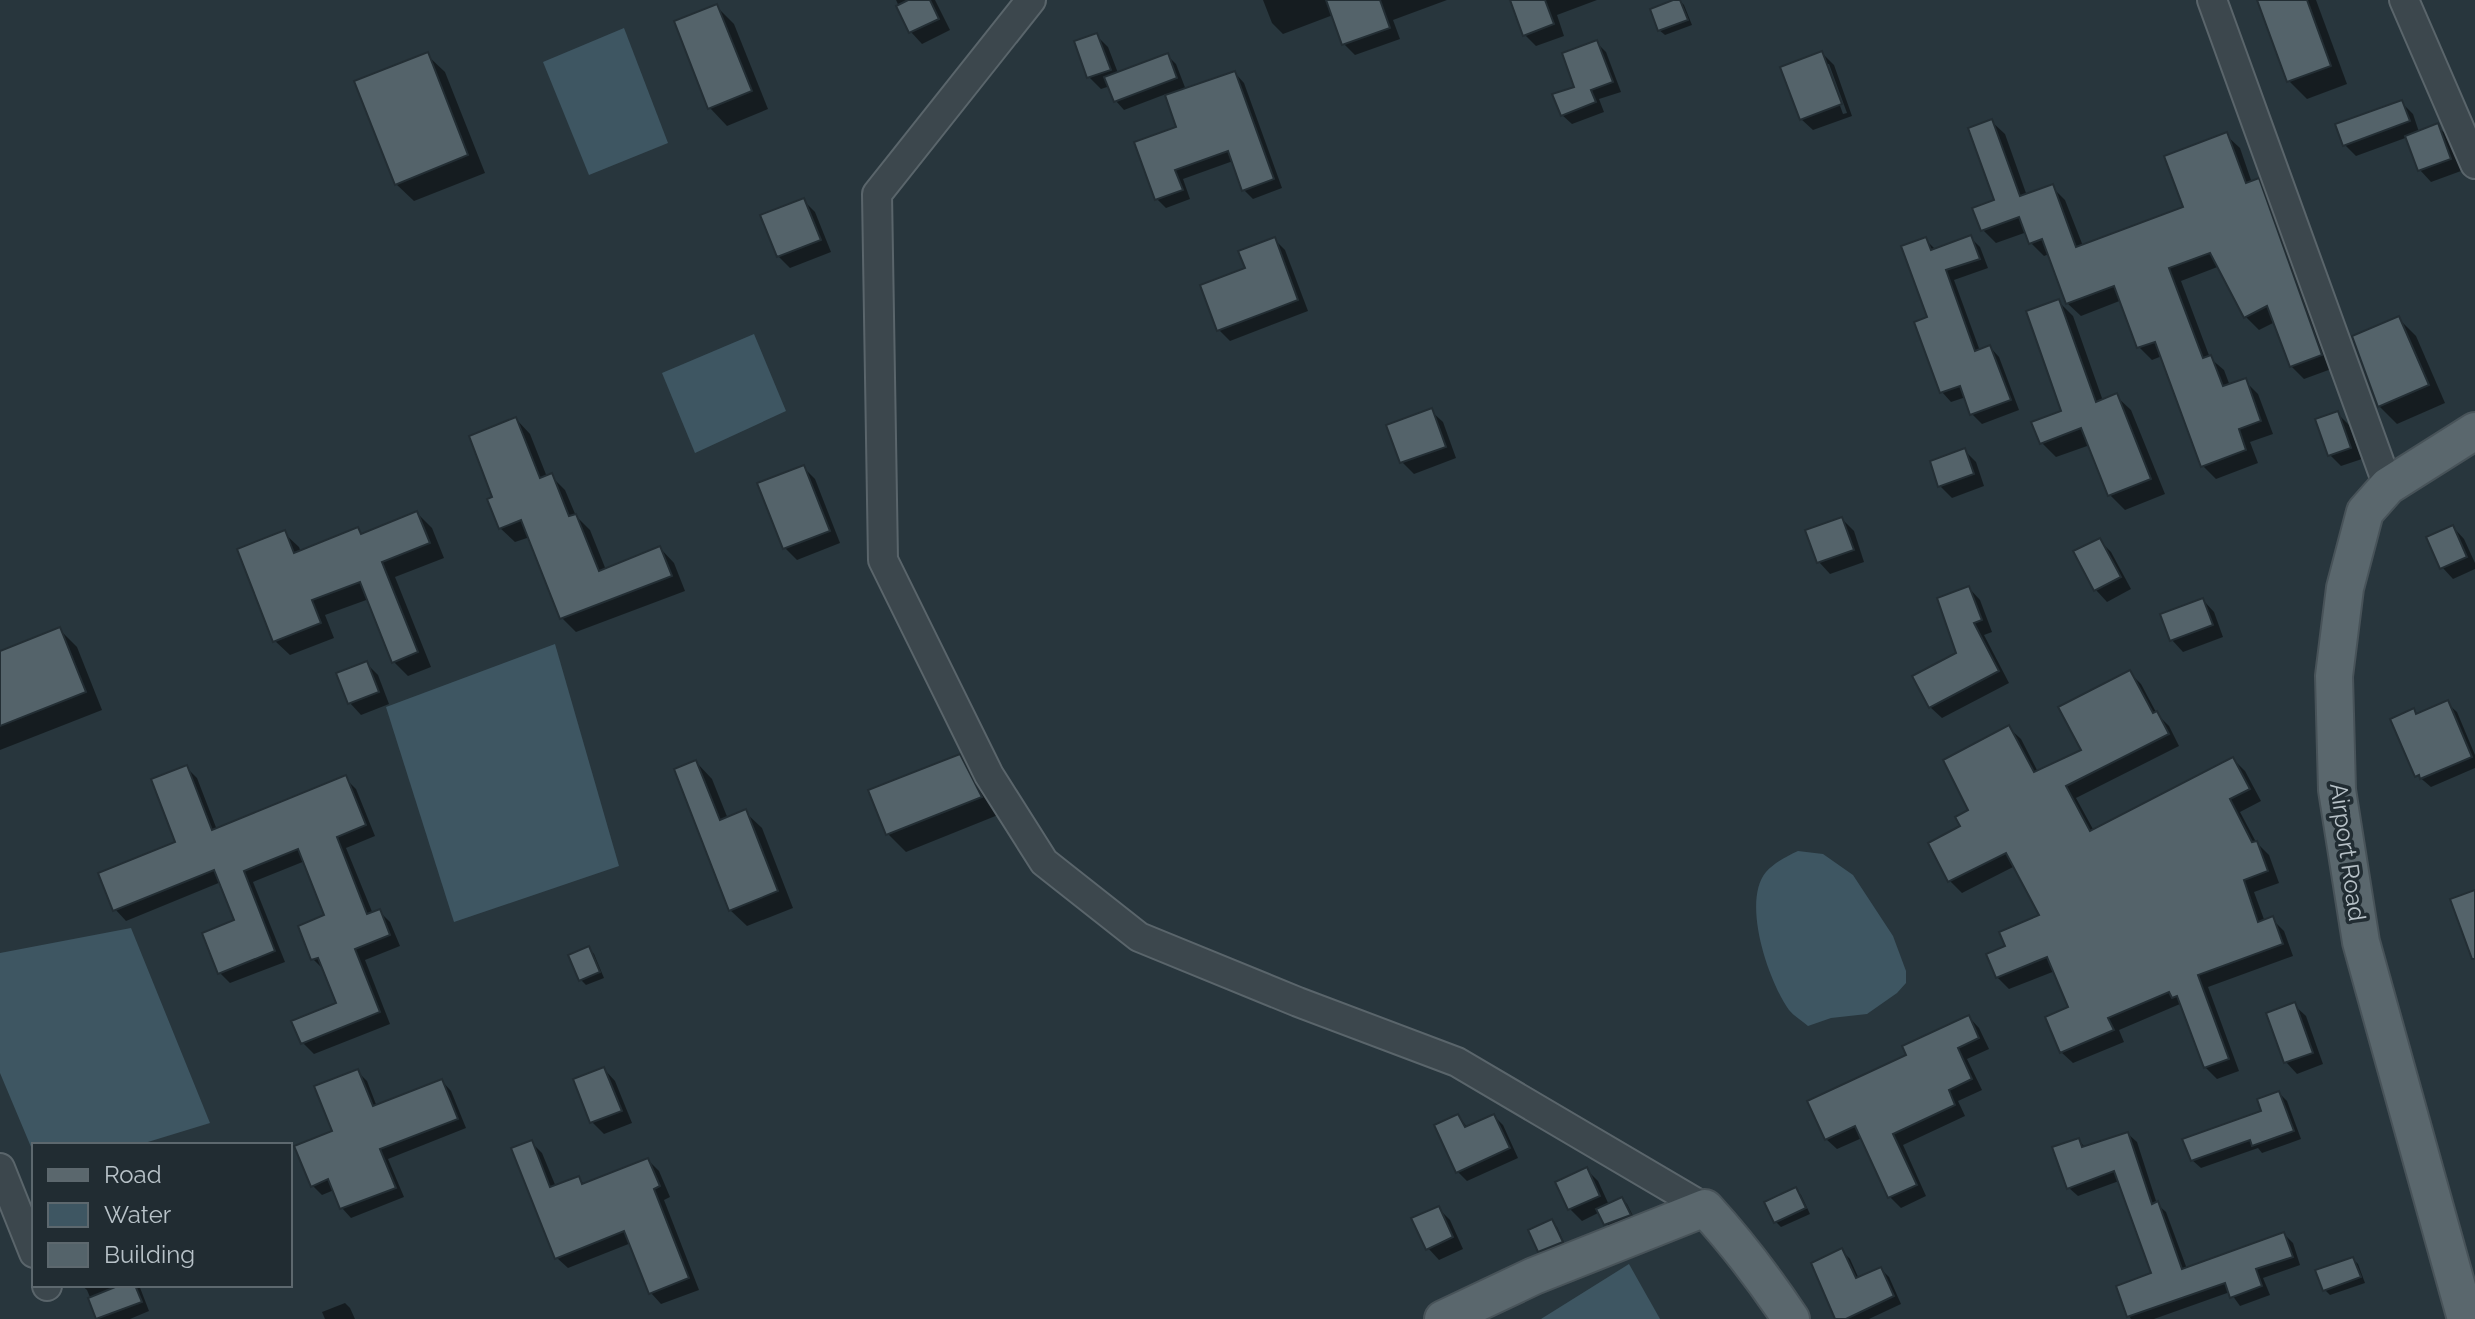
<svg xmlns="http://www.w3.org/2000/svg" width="2475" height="1319" font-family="Raleway,sans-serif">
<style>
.water{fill:#3e5662}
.shadow{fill:#0007;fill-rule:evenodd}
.building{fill:#54636a;stroke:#232e34;stroke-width:2}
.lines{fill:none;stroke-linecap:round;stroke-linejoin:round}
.minor-casing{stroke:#5a656b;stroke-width:32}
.major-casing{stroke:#485359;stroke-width:40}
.minor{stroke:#3c474d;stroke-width:28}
.major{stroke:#5a676d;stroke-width:36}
.labels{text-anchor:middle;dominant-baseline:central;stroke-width:7;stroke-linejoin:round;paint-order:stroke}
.street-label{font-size:24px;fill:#b8c2c8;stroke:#212c32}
</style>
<rect width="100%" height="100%" fill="#28363d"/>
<g class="water">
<path d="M624,28L668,143L589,175L543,62Z"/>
<path d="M754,334L786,411L695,453L662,373Z"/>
<path d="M555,644L619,866L454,922L386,707Z"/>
<path d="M1798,851L1823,854L1853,875L1893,936L1906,971V983L1897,993L1867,1014L1831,1018L1808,1026C1802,1021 1794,1016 1789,1010C1769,982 1741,902 1766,872C1774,863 1787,856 1798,851Z"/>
<path d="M131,928L210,1123L138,1145H34V1154L0,1073V953Z"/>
<path d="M1629,1264L1660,1319H1541Z"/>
</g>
<g class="shadow">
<path d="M896,0H935L950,30L922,44L911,32Z"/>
<path d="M1263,0H1447L1393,20L1400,39L1355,55L1344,44L1333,15L1283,34L1272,23Z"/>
<path d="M1512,0H1597L1557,15L1564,36L1536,46L1524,34Z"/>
<path d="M1679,0L1684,5L1692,25L1665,35L1659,30Z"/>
<path d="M2259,0H2316L2347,84L2307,99L2289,81Z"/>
<path d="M716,6L734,24L768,109L727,126L710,108Z"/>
<path d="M1096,35L1108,47L1118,73L1167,55L1176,64L1186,90L1235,73L1244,83L1282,188L1253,199L1244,190L1233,161L1183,179L1190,199L1166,208L1157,199L1179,128L1166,94L1124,110L1116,101L1110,86L1101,89L1089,77Z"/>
<path d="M1596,42L1606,52L1621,92L1599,99L1604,112L1572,124L1562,115Z"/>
<path d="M1822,53L1834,65L1852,116L1813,130L1801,119ZM1825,64H1829L1847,113L1843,114Z"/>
<path d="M427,55L445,72L485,173L414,201L396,184Z"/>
<path d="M2401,102L2413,114L2419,132L2437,126L2449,137L2461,171L2431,182L2420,170L2408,137L2356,156L2345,145Z"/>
<path d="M1991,121L2005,134L2027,196L2052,187L2065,200L2083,246L2186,208L2226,135L2240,148L2252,183L2258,181L2271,194L2334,368L2304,379L2291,366L2275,322L2259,330L2246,317L2220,266L2181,281L2210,358L2224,370L2230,386L2245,381L2258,394L2273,434L2250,442L2258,463L2216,479L2203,466L2162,356L2152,360L2139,347L2122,300L2081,316L2067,303L2049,254L2044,256L2031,243L2027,232L1996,243L1983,230L1997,201Z"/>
<path d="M803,200L815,212L831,252L790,268L778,256Z"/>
<path d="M1970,237L1980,247L1988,268L1954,280L1980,351L1990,347L1999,357L2019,410L1982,424L1972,414L1966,397L1951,402L1942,392L1930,318L1925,239L1936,250Z"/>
<path d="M1274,239L1285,250L1308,311L1230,341L1219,330L1248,270Z"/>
<path d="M2058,301L2073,316L2103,401L2116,396L2131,410L2165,494L2125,510L2110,495L2090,445L2056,457L2041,442L2064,412Z"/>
<path d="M2399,319L2416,336L2445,403L2397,424L2379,406Z"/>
<path d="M1431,411L1443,422L1456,458L1414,474L1402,462Z"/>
<path d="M2338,414L2349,425L2362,459L2341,466L2330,455Z"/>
<path d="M516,419L530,434L547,477L551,476L565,490L576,516L590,530L606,570L660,548L674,563L685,591L576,632L562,618L530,537L515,542L500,528L495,498Z"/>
<path d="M1964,450L1976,462L1984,486L1952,498L1940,486Z"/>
<path d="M803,467L815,479L840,543L797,560L785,548L760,484Z"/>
<path d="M417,513L432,528L444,558L395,577L431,667L408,676L394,662L369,599L325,615L334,638L290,655L275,641L284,533L299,547L301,552L358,530L363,535Z"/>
<path d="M1842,519L1854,531L1864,562L1830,574L1819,562Z"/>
<path d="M2453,527L2464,539L2475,563V569L2453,579L2442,567Z"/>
<path d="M2099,540L2111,552L2131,589L2107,602L2096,590Z"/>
<path d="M1969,588L1980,600L1992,632L1984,635L2009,683L1942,718L1930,707L1959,654Z"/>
<path d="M2203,600L2214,612L2223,637L2183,652L2172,640Z"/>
<path d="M59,629L77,647L102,710L0,750V653Z"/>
<path d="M366,663L378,675L389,704L361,715L350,703Z"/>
<path d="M2129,672L2141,684L2157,714L2169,726L2179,746L2076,798L2094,831L2233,759L2245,771L2261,801L2240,812L2256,842L2269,855L2279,883L2254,892L2265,922L2272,919L2284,931L2293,956L2208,987L2239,1071L2217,1079L2205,1067L2184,1008L2180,1004L2119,1030L2124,1042L2073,1063L2061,1052L2070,1008L2055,971L2009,989L1997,977L2008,948L2042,916L2015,866L1962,893L1950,881L1963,827L2009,728L2021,739L2038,772L2084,750Z"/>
<path d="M2447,703L2457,712L2475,755V768L2431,787L2417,775L2414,711L2418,715Z"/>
<path d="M959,757L977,774L998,815L906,852L888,834Z"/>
<path d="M696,762L712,779L728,819L745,812L762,828L793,908L747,926L730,910Z"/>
<path d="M186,767L197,778L217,830L345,778L356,789L375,836L346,848L373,914L379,911L390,922L400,946L365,960L390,1024L314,1054L303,1043L338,1004L324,970L313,959L327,916L305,861L253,882L285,962L230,983L219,972L236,921L221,882L126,921L115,909L178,843Z"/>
<path d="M589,949L594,954L604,978L586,985L581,980Z"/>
<path d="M2294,1005L2306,1016L2323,1064L2297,1074L2286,1062Z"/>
<path d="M1969,1017L1979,1028L1989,1049L1967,1059L1982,1090L1958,1101L1965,1116L1903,1145L1926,1196L1901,1208L1890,1197L1862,1138L1837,1149L1826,1139L1909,1056Z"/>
<path d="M604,1069L615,1081L632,1123L604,1134L592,1122Z"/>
<path d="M358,1072L367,1081L377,1107L442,1081L451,1091L466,1128L388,1159L404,1197L351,1218L342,1208L334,1190L322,1195L312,1185Z"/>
<path d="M2279,1093L2287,1101L2301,1139L2262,1153L2258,1148L2201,1168L2192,1160L2264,1112Z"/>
<path d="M1458,1116L1468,1128L1494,1116L1503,1125L1518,1158L1467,1181L1458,1172Z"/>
<path d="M2128,1134L2137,1142L2157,1204L2166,1212L2187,1269L2284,1234L2293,1243L2300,1265L2263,1278L2270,1295L2240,1306L2230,1292L2154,1319H2131L2129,1316L2153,1274L2119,1181L2078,1196L2069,1188L2078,1140L2086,1148Z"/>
<path d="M531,1142L542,1153L556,1187L578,1178L585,1185L648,1160L659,1171L670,1197L664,1200L699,1290L661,1304L651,1293L631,1243L568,1268L557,1258Z"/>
<path d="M1587,1170L1598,1181L1609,1205L1622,1199L1627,1204L1635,1220L1611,1230L1600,1212L1582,1221L1570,1209Z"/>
<path d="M1796,1189L1801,1195L1810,1214L1781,1227L1776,1222Z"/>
<path d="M1438,1208L1450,1220L1463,1249L1439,1260L1428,1248Z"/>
<path d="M1551,1221L1557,1227L1566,1247L1545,1256L1540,1250Z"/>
<path d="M1842,1251L1850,1259L1859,1279L1881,1269L1889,1277L1901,1304L1869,1319H1837Z"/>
<path d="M2353,1259L2358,1264L2365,1283L2330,1295L2325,1290Z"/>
<path d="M81,1285H139L149,1311L130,1319H99L87,1290Z"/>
<path d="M345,1303L350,1308L355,1319H325L322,1312Z"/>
</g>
<g class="building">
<path d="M908,0H930L939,19L909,33L896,6Z"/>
<path d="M1326,0H1380L1390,28L1342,45Z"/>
<path d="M1510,0H1545L1554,24L1523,36Z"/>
<path d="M1673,0H1680L1688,20L1658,31L1650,9Z"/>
<path d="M2257,0H2307L2331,66L2287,82Z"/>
<path d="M717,4L752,91L708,109L674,21Z"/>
<path d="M1097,33L1111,70L1087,78L1074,41Z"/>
<path d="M1597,40L1613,82L1591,90L1596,102L1561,116L1552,94L1574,87L1562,53Z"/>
<path d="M1822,51L1842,104L1800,120L1780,67Z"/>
<path d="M428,52L468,155L395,185L354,81Z"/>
<path d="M1168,53L1177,78L1114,102L1104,77Z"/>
<path d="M1235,71L1274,179L1242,191L1228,151L1175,170L1183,190L1155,200L1134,142L1176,127L1165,95Z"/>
<path d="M2402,100L2410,121L2343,146L2335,124Z"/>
<path d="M1992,119L2020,196L2053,184L2076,247L2183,207L2164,156L2227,132L2246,183L2259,178L2322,355L2290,367L2267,306L2244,318L2210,253L2169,268L2203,358L2211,355L2223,386L2246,378L2261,421L2239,429L2246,450L2201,467L2155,342L2137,348L2114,286L2066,304L2042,239L2029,244L2019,217L1981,231L1972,208L1994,200L1968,128Z"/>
<path d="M2438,123L2451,159L2418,171L2405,136Z"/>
<path d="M804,198L821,240L777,257L760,215Z"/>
<path d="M1971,235L1980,259L1946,270L1975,351L1990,345L2011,400L1970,415L1960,386L1940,393L1914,322L1927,317L1901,246L1926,237L1931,250Z"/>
<path d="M1275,237L1298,300L1217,331L1200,285L1245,268L1238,251Z"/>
<path d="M2059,299L2096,402L2117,393L2151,479L2108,496L2081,428L2040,444L2031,422L2061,411L2026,311Z"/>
<path d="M2399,316L2429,385L2378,407L2352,336Z"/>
<path d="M1432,408L1446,447L1400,463L1386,425Z"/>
<path d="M2338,411L2351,448L2328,456L2315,419Z"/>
<path d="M516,417L540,478L552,473L569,516L576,514L599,571L660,546L672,576L560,619L521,520L499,529L487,499L492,497L469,436Z"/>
<path d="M1965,448L1974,474L1938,487L1930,461Z"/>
<path d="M804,465L830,531L783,549L757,483Z"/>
<path d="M417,511L430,543L382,562L418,652L392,663L360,582L312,600L321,623L273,642L237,549L285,530L294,553L358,527L361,534Z"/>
<path d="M1842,517L1854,550L1817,563L1805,530Z"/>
<path d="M2453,525L2467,557L2440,569L2426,537Z"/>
<path d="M2100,538L2121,577L2094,591L2073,551Z"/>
<path d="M1969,586L1982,620L1974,623L1999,671L1929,708L1912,676L1956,653L1937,598Z"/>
<path d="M2203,598L2213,625L2170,641L2160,614Z"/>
<path d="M60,627L86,692L0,726V651Z"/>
<path d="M367,661L379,692L348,704L336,673Z"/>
<path d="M2130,670L2153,713L2157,711L2169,734L2066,786L2090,831L2233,757L2250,789L2230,799L2252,842L2257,841L2268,871L2244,880L2258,922L2273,916L2283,944L2198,975L2229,1059L2204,1068L2177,996L2172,998L2169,992L2108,1018L2114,1030L2060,1053L2045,1017L2068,1007L2047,957L1996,978L1986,954L2005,946L1999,932L2039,915L2006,853L1948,882L1928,843L1960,826L1955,817L1968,810L1943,760L2009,725L2034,772L2081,750L2058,707Z"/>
<path d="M2448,700L2472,757L2420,779L2419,775L2415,777L2390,719L2414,708L2416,714Z"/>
<path d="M960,754L982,797L886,835L868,790Z"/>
<path d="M696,760L720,820L746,809L778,891L729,911L674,769Z"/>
<path d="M187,765L212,830L346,775L366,825L337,837L367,914L380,909L390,935L355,949L380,1012L301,1044L291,1021L336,1003L318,958L311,960L298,926L324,915L298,849L244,871L275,951L218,974L202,933L234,920L214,870L113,911L98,873L175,842L151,779Z"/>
<path d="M2475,890V959H2472L2450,899Z"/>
<path d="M589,946L600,972L579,981L568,955Z"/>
<path d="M2295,1002L2313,1053L2284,1063L2266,1013Z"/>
<path d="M1969,1015L1979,1038L1958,1048L1972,1079L1949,1090L1955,1105L1893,1134L1917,1185L1888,1198L1855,1126L1825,1140L1807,1101L1906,1055L1902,1046Z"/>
<path d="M604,1067L622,1111L590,1123L573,1079Z"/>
<path d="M358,1069L373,1106L442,1079L458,1119L380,1149L396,1188L340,1209L328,1179L311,1187L294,1146L332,1131L314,1086Z"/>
<path d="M2279,1091L2294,1131L2252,1146L2250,1140L2191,1161L2182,1139L2261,1111L2257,1099Z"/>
<path d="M1458,1114L1465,1127L1494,1114L1510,1148L1456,1173L1434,1125Z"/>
<path d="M2128,1132L2152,1204L2158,1201L2182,1269L2284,1232L2293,1257L2256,1269L2262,1286L2230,1298L2225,1283L2127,1317L2116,1286L2151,1273L2114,1171L2067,1189L2052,1147L2079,1138L2082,1147Z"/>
<path d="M532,1140L550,1187L579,1176L582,1184L648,1158L660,1186L654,1189L689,1278L649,1294L624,1231L555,1259L511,1148Z"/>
<path d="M1587,1167L1600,1196L1568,1210L1555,1182Z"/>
<path d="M1796,1187L1806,1208L1774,1223L1764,1202Z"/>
<path d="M1622,1197L1631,1215L1604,1225L1596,1209Z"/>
<path d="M1439,1206L1453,1237L1426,1250L1411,1218Z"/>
<path d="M1552,1219L1563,1242L1538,1252L1528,1230Z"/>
<path d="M1842,1248L1856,1278L1881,1267L1894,1296L1846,1319H1835L1811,1263Z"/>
<path d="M2353,1257L2361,1277L2323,1291L2315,1270Z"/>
<path d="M120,1285H135L142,1302L96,1319L88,1298Z"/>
</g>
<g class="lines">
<g class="minor-casing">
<g id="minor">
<path d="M1031,0L877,194L883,560L989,775L1044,862L1139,937L1298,1002L1457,1062L1705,1208"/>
<path d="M2212,0L2388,486"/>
<path d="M2404,0L2475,164"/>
<path d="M0,1168L34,1253"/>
<path d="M47,1285V1286"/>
</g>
</g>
<g class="major-casing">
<g id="major">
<path d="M1443,1319L1534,1276L1705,1208C1737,1243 1765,1280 1791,1319"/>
<path d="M2466,1319L2361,942L2337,790L2334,676L2345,588L2365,512L2388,486L2475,431"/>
</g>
</g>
<use href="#minor" class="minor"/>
<use href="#major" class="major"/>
</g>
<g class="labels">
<g class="street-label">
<text transform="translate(2348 852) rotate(82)">Airport Road</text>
</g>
</g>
<rect x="32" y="1143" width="260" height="144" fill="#212c32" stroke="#5d686e" stroke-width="2"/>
<rect x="48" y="1169" width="40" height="12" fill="#5a676d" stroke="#5d686e" stroke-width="2"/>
<text x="104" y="1183" font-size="24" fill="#b8c2c8">Road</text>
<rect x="48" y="1203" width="40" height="24" fill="#3e5662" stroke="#5d686e" stroke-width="2"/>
<text x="104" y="1223" font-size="24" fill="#b8c2c8">Water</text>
<rect x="48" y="1243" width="40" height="24" fill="#54636a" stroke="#5d686e" stroke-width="2"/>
<text x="104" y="1263" font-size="24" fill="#b8c2c8">Building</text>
</svg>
